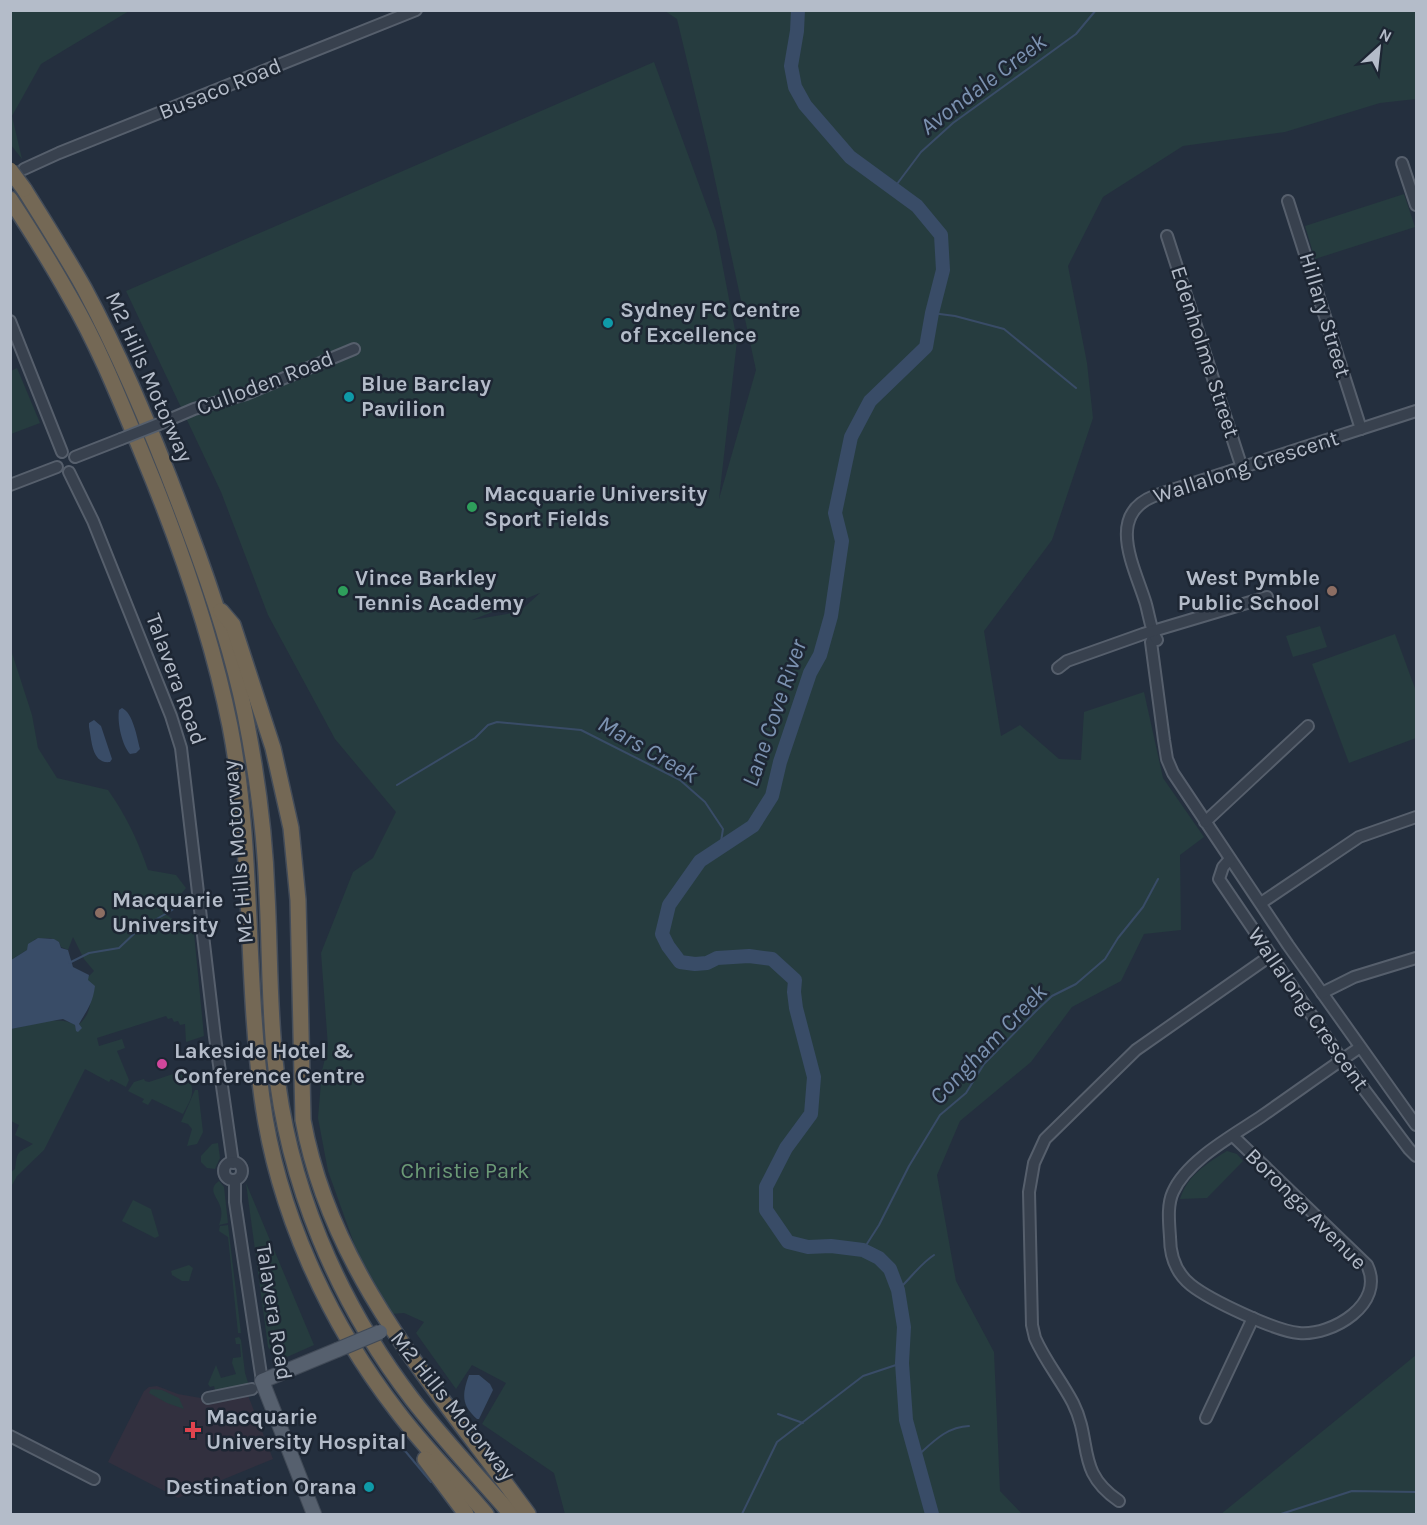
<svg xmlns="http://www.w3.org/2000/svg" width="1427" height="1525" font-family="Karla,sans-serif">
<style>
.medical{fill:#32303f}
.green{fill:#263c3f;fill-rule:evenodd}
.water{fill:#394c67}
.lines{fill:none;stroke-linecap:round;stroke-linejoin:round}
.stream{stroke:#394c67;stroke-width:2}
.river{stroke:#394c67;stroke-width:14}
.minor-casing{stroke:#565f6c;stroke-width:14}
.major-casing{stroke:#414a57;stroke-width:16}
.highway-casing{stroke:#434c59;stroke-width:18}
.minor{stroke:#38414e;stroke-width:10}
.major{stroke:#56606e;stroke-width:14}
.highway{stroke:#746855;stroke-width:15}
.minor-bridge-casing{stroke:#565f6c;stroke-width:14;stroke-linecap:butt}
.major-bridge-casing{stroke:#414a57;stroke-width:16;stroke-linecap:butt}
.highway-bridge-casing{stroke:#434c59;stroke-width:18;stroke-linecap:butt}
.minor-bridge{stroke:#38414e;stroke-width:10}
.major-bridge{stroke:#56606e;stroke-width:14}
.highway-bridge{stroke:#746855;stroke-width:15}
.culture-dot{fill:#0f9aa8;stroke:#1d2633;stroke-width:2}
.leisure-dot{fill:#2e9e5b;stroke:#1d2633;stroke-width:2}
.education-dot{fill:#8d6e63;stroke:#1d2633;stroke-width:2}
.hotel-dot{fill:#d1479c;stroke:#1d2633;stroke-width:2}
.health-dot{fill:#e0444e;stroke:#1d2633;stroke-width:2}
.labels{text-anchor:middle;dominant-baseline:central;stroke-width:5;stroke-linejoin:round;paint-order:stroke}
.street-label{font-size:22px;fill:#b4bcc9;stroke:#1d2633}
.poi-label{font-size:22px;font-weight:bold;fill:#b4bcc9;stroke:#1d2633;text-anchor:start}
.park-label{font-size:22px;fill:#6b9a76;stroke:#1d2633}
.water-label{font-size:24px;font-style:italic;fill:#7c92b1;stroke:#1d2633}
</style>
<rect width="100%" height="100%" fill="#242f3e"/>
<path class="medical" d="M157,1386L178,1394L212,1400L247,1393L273,1459L178,1498L108,1462L144,1391L149,1387Z"/>
<g class="green">
<path d="M10,11H129L41,64L12,116L22,159L11,145Z"/>
<path d="M665,11H1416V99L1380,103L1285,132L1183,146L1103,197L1068,266L1087,363L1093,418L1052,540L984,631L1001,736L1020,725L1059,759L1081,760L1084,712L1144,692L1163,778L1204,837L1180,855L1181,930L1144,934L1121,981L1072,1007L1031,1062L960,1121L937,1175L956,1281L994,1352L1000,1491L1022,1514H565L554,1473L482,1424L506,1383L472,1365L456,1389L416,1333L424,1322L404,1313L391,1314L356,1249L328,1171L318,1118L322,1071L328,1046L321,953L353,872L373,858L396,812L335,739L268,615L221,492L126,291L654,62L716,231L737,341L719,499L756,370L709,152L677,19ZM540,593L519,612L472,620Z"/>
<path d="M1404,194L1415,227L1315,259L1305,226Z"/>
<path d="M17,368L40,423L11,434V371Z"/>
<path d="M1320,626L1327,647L1293,657L1286,636Z"/>
<path d="M1395,634L1416,691V738L1349,763L1312,664Z"/>
<path d="M11,650L32,715L38,748L57,778L108,790C126,815 138,841 148,870L176,875L186,888L165,914L194,933L204,1036L186,1042L185,1024L180,1025L178,1021L174,1022L172,1018L168,1019L166,1016L97,1038L99,1046L122,1039L125,1048L117,1051L129,1080L126,1087L111,1079L109,1082L85,1069L44,1150L17,1176L11,1187V1172L15,1169C18,1150 16,1154 33,1144L15,1135L19,1125L11,1121V1029C30,1026 58,1014 75,1025V1027C93,1016 93,996 87,978L94,971L84,959L73,937L68,950L61,947L59,942L50,938L35,939L27,950L11,960Z"/>
<path d="M176,1073L186,1076C198,1090 190,1101 183,1114L152,1099L148,1105L142,1102L144,1099L128,1091L134,1082L144,1079L145,1081L149,1082Z"/>
<path d="M195,1090H198L203,1132L197,1144L187,1146L192,1129L188,1124L181,1122Z"/>
<path d="M218,1143L220,1158L215,1169L207,1168L201,1162V1156L212,1144Z"/>
<path d="M1227,1151L1237,1154L1243,1161L1207,1198L1180,1199C1187,1176 1207,1163 1227,1151Z"/>
<path d="M219,1181L224,1187L228,1223L219,1225C221,1220 222,1214 221,1209C219,1198 206,1190 219,1181Z"/>
<path d="M246,1183L314,1345L287,1357L275,1356L268,1347Z"/>
<path d="M133,1200L151,1209L159,1236L155,1238L122,1221Z"/>
<path d="M228,1225L241,1333H238L228,1237L219,1231L220,1226Z"/>
<path d="M189,1265L193,1268L189,1281H182L172,1275L171,1271Z"/>
<path d="M239,1337L241,1340L245,1373L249,1386L216,1394L214,1386L210,1387L208,1384L216,1365L221,1378L236,1374L232,1363L233,1358L241,1357L240,1344H236L235,1338Z"/>
<path d="M1416,1355V1514H1221Z"/>
<path d="M151,1389L162,1390L179,1398L184,1409L167,1403L149,1393Z"/>
</g>
<g class="water">
<path d="M122,708C133,713 137,737 140,749L136,753L130,754C122,745 117,723 119,710Z"/>
<path d="M94,720L101,726L112,759L110,762C92,764 92,742 89,727V723Z"/>
<path d="M38,938L54,939L59,942L61,948L68,950L73,967L89,975L88,980L95,986C93,1003 87,1010 79,1024L82,1028L78,1032L76,1031L75,1025L63,1019L57,1020L11,1029V960L27,950L28,944Z"/>
<path d="M469,1375H479L490,1384L493,1390L479,1419H477C461,1405 462,1394 469,1375Z"/>
</g>
<g class="lines">
<g class="stream">
<path d="M894,188L921,152L953,123L1076,34L1096,10"/>
<path d="M932,313L955,316L1004,329L1076,388"/>
<path d="M397,785L475,738L488,725L497,722L581,730L680,780L705,802L723,829L720,848"/>
<path d="M69,963L89,953L119,948L138,930L172,910L180,901L187,897"/>
<path d="M863,1250L879,1225L909,1166L940,1115L966,1093L984,1064L1038,1009L1052,996L1076,984L1105,959L1118,938L1143,907L1158,879"/>
<path d="M898,1290C910,1279 920,1264 934,1255"/>
<path d="M778,1414L803,1423"/>
<path d="M392,1444L406,1452L431,1482"/>
<path d="M916,1457C933,1442 946,1427 969,1426"/>
<path d="M742,1514L777,1442L863,1376L902,1363"/>
<path d="M1281,1514L1352,1491L1416,1492"/>
</g>
<path class="river" d="M798,10L797,31L791,66L795,87L805,105L850,157L917,206L941,235L943,270L932,313L926,347L870,401L851,437L835,513L842,541L831,616L820,655L810,673L780,762L772,796L753,826L700,861L669,905L662,934L668,946L680,962L695,964L707,963L717,958L749,956L772,959L795,980L794,992L796,1008L814,1077L811,1114L786,1148L766,1187V1210L788,1242L808,1247L831,1246L863,1250L879,1258L890,1269L898,1290L904,1327L902,1363L906,1420L932,1514"/>
<g class="minor-casing">
<g id="minor">
<path d="M1402,163L1416,205"/>
<path d="M24,169L59,153L416,10"/>
<path d="M1288,201L1361,429"/>
<path d="M1167,236L1242,468"/>
<path d="M10,321L62,452"/>
<path d="M159,424L194,409L246,394L354,349"/>
<path d="M75,457L121,439"/>
<path d="M69,472L93,521L171,716L181,748L215,1037L233,1163"/>
<path d="M10,485L57,467"/>
<path d="M1154,635L1151,642L1164,740L1167,759L1173,773L1288,945L1416,1125"/>
<path d="M1157,640C1150,629 1149,613 1145,601C1134,566 1106,515 1154,496L1416,411"/>
<path d="M1058,668L1067,661L1143,634L1267,597"/>
<path d="M1205,822L1308,726"/>
<path d="M1230,859L1223,867L1219,879L1342,1060L1409,1149L1416,1156"/>
<path d="M1261,903L1359,837L1416,817"/>
<path d="M1322,993L1354,977L1416,958"/>
<path d="M1233,1136L1367,1265C1386,1304 1332,1336 1299,1333C1275,1331 1210,1300 1191,1285C1176,1273 1170,1255 1170,1237C1169,1222 1167,1205 1173,1192C1187,1160 1234,1135 1262,1116C1295,1093 1327,1070 1359,1048"/>
<circle cx="233" cy="1171" r="9"/>
<path d="M235,1180V1202L262,1381"/>
<path d="M208,1398L252,1389"/>
<path d="M1206,1418L1253,1318"/>
<path d="M10,1436L94,1479"/>
<path d="M1119,1501C1075,1471 1093,1443 1073,1403C1061,1380 1045,1361 1035,1338L1032,1325L1029,1192L1034,1163L1045,1139L1136,1050L1270,956"/>
</g>
</g>
<g class="major-casing">
<path id="major" d="M314,1514L262,1381L337,1350"/>
</g>
<g class="highway-casing">
<g id="highway">
<path d="M24,189C44,221 65,254 84,288C125,364 158,446 188,527C211,588 232,650 245,714C257,774 265,833 267,894C270,949 269,1005 275,1060C287,1183 337,1301 412,1399C443,1439 478,1476 511,1514"/>
<path d="M10,199C31,231 51,263 70,297C99,347 120,400 142,453C179,542 211,632 230,726C254,849 245,974 262,1098C277,1210 328,1322 397,1411C424,1447 457,1480 486,1514"/>
<path d="M221,611L233,625L273,748L291,828L298,900L303,1120C331,1275 439,1391 528,1514"/>
<path d="M425,1459L466,1514"/>
</g>
</g>
<use href="#minor" class="minor"/>
<use href="#major" class="major"/>
<use href="#highway" class="highway"/>
<g class="minor-bridge-casing">
<path id="minor-bridge" d="M121,439L159,424"/>
</g>
<g class="major-bridge-casing">
<path id="major-bridge" d="M337,1350L380,1332"/>
</g>
<g class="highway-bridge-casing">
<path id="highway-bridge" d="M10,170L24,189"/>
</g>
<use href="#minor-bridge" class="minor-bridge"/>
<use href="#major-bridge" class="major-bridge"/>
<use href="#highway-bridge" class="highway-bridge"/>
</g>
<g class="culture-dot">
<circle cx="608" cy="323" r="6"/>
<circle cx="349" cy="397" r="6"/>
<circle cx="369" cy="1487" r="6"/>
</g>
<g class="leisure-dot">
<circle cx="472" cy="507" r="6"/>
<circle cx="343" cy="591" r="6"/>
</g>
<g class="education-dot">
<circle cx="1332" cy="591" r="6"/>
<circle cx="100" cy="913" r="6"/>
</g>
<circle class="hotel-dot" cx="162" cy="1064" r="6"/>
<path class="health-dot" d="M190 1421h6v6h6v6h-6v6h-6v-6h-6v-6h6z"/>
<g class="labels">
<g class="street-label">
<text transform="translate(220 89) rotate(-22)">Busaco Road</text>
<text transform="translate(1325 315) rotate(73)">Hillary Street</text>
<text transform="translate(1205 352) rotate(72)">Edenholme Street</text>
<text transform="translate(149 377) rotate(66)">M2 Hills Motorway</text>
<text transform="translate(265 383) rotate(-21)">Culloden Road</text>
<text transform="translate(1246 467) rotate(-18)">Wallalong Crescent</text>
<text transform="translate(176 679) rotate(70)">Talavera Road</text>
<text transform="translate(238 852) rotate(-95)">M2 Hills Motorway</text>
<text transform="translate(1308 1009) rotate(55)">Wallalong Crescent</text>
<text transform="translate(1306 1209) rotate(45)">Boronga Avenue</text>
<text transform="translate(274 1312) rotate(81)">Talavera Road</text>
<text transform="translate(453 1406) rotate(51)">M2 Hills Motorway</text>
</g>
<g class="poi-label">
<text x="620" y="310">Sydney FC Centre<tspan x="620" dy="25">of Excellence</tspan></text>
<text x="361" y="384">Blue Barclay<tspan x="361" dy="25">Pavilion</tspan></text>
<text x="484" y="494">Macquarie University<tspan x="484" dy="25">Sport Fields</tspan></text>
<text x="355" y="578">Vince Barkley<tspan x="355" dy="25">Tennis Academy</tspan></text>
<text x="1320" y="578" text-anchor="end">West Pymble<tspan x="1320" dy="25">Public School</tspan></text>
<text x="112" y="900">Macquarie<tspan x="112" dy="25">University</tspan></text>
<text x="174" y="1051">Lakeside Hotel &amp;<tspan x="174" dy="25">Conference Centre</tspan></text>
<text x="206" y="1417">Macquarie<tspan x="206" dy="25">University Hospital</tspan></text>
<text x="357" y="1487" text-anchor="end">Destination Orana</text>
</g>
<g class="park-label">
<text x="465" y="1171">Christie Park</text>
</g>
<g class="water-label">
<text transform="translate(983 84) rotate(-37)">Avondale Creek</text>
<text transform="translate(774 713) rotate(-71)">Lane Cove River</text>
<text transform="translate(648 749) rotate(30)">Mars Creek</text>
<text transform="translate(988 1044) rotate(-46)">Congham Creek</text>
</g>
</g>
<rect width="1427" height="1525" fill="none" stroke="#b4bcc9" stroke-width="24"/>
<g transform="translate(1379 48) rotate(27)" stroke="#1d2633" stroke-width="4.5" paint-order="stroke">
<path d="M0-4.5L10 22L0 15L-10 22Z" fill="#b4bcc9"/>
<text y="-9" font-size="16" font-weight="bold" text-anchor="middle" fill="#b4bcc9">N</text>
</g>
</svg>
